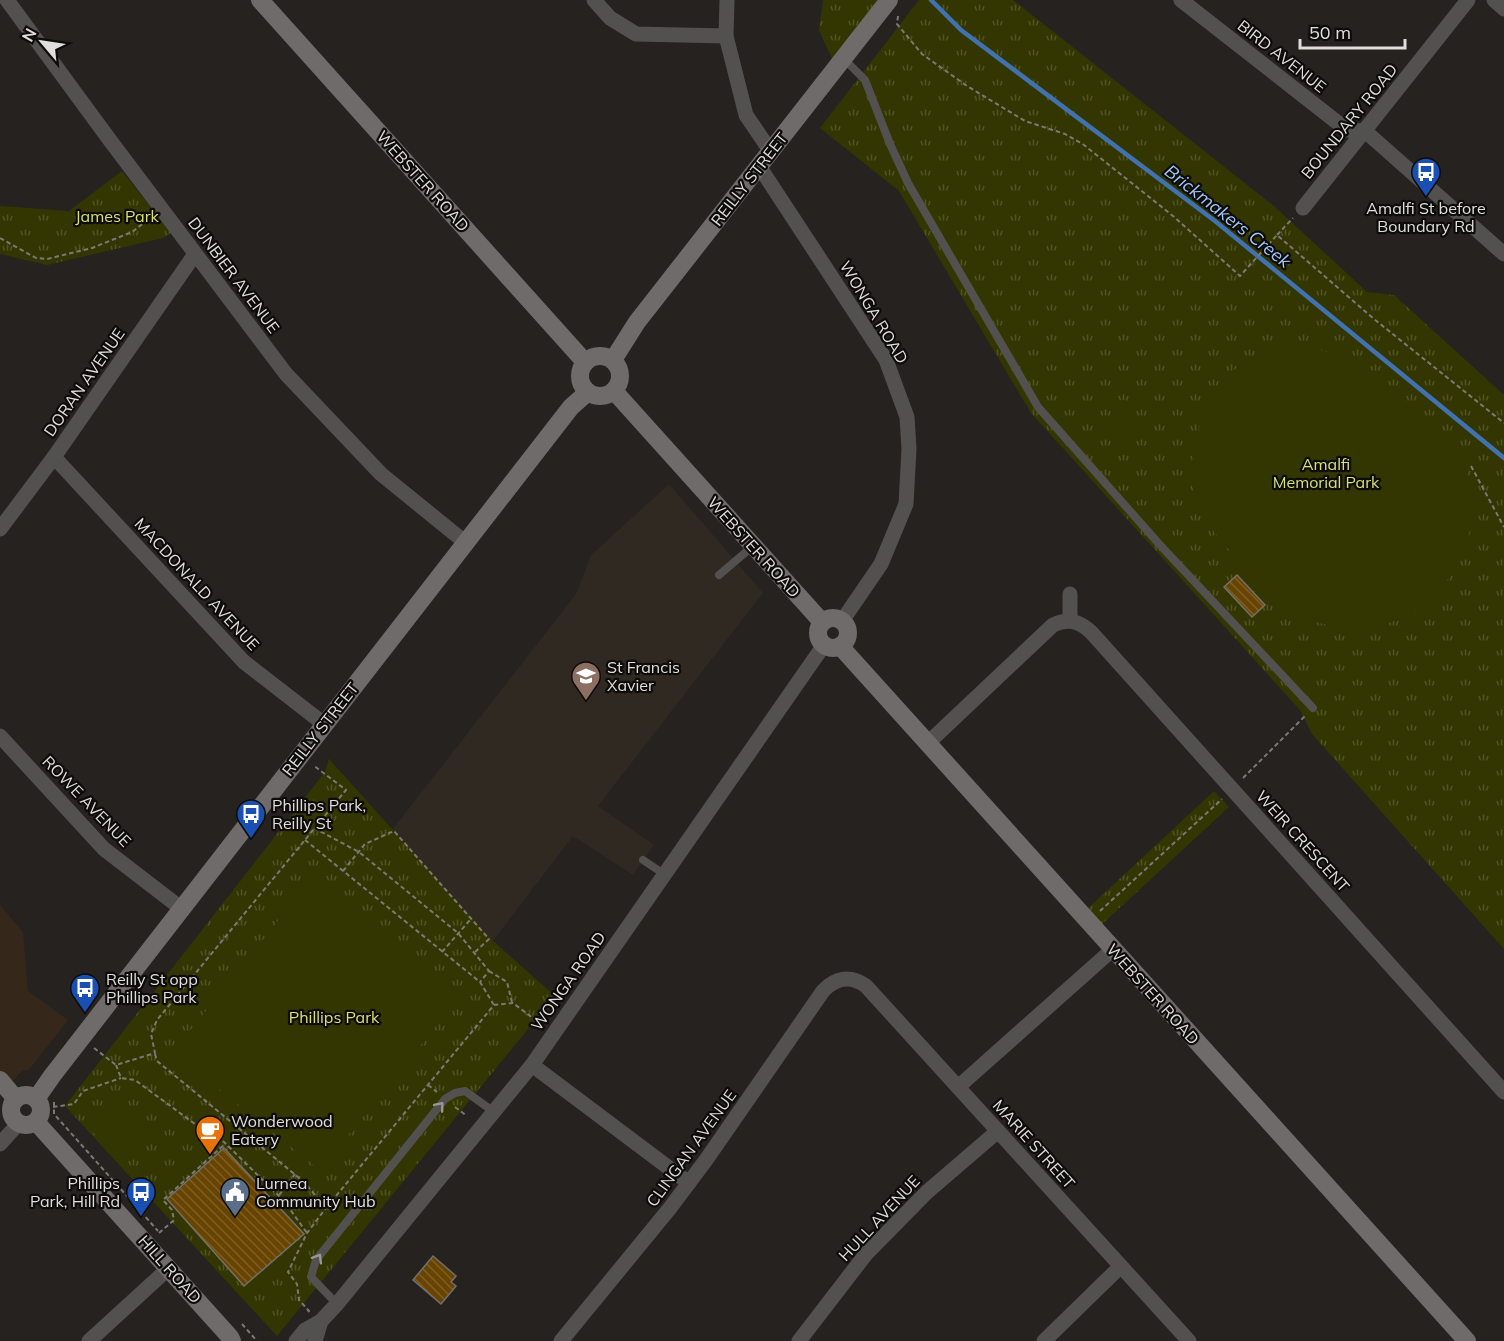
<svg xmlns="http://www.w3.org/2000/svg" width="1504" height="1341" font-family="Mulish,sans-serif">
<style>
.commercial{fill:#35271a}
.built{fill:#302921}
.grass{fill:url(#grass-tufts)}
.pitch{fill:#333600}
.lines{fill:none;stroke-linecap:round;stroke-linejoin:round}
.stream{stroke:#4172af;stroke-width:4.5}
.building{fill:url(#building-back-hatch);stroke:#73706c;stroke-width:1.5}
.path{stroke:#7b7976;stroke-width:2;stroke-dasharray:4.5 3;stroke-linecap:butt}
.lane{stroke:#535150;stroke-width:8}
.street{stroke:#535150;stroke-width:15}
.secondary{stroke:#6e6b6a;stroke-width:18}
.oneway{stroke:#9a9896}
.labels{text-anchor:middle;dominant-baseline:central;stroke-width:4.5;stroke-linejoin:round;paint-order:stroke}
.street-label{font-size:16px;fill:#e0dedc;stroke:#0d0c0a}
.poi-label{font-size:16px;fill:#e0dedc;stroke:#0d0c0a;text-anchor:start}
.park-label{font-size:16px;fill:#d7e26f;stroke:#0d0c0a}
.water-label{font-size:18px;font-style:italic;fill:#a1c9fc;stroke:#0d0c0a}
</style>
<defs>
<pattern id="grass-tufts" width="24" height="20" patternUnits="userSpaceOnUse" patternTransform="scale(1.5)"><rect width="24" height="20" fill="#333600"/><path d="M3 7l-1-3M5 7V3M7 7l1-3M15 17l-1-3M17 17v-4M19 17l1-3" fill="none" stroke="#505325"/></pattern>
<pattern id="building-back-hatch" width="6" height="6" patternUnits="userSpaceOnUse" patternTransform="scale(1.5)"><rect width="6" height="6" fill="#684401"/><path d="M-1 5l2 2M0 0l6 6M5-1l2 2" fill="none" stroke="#7d5f25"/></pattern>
</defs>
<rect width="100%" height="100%" fill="#25221f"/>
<path class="commercial" d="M0,905L23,932L28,991L68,1020L29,1070L22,1071L0,1095Z"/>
<path class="built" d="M669,484L763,593L598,806L654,845L633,875L573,836L493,941L392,830L576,594L591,555Z"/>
<g class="grass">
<path d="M823,0H882L833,61L819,30Z"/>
<path d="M919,0H1013L1274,206L1367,292L1394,295L1504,395V949L1312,734L1300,710L1031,413L899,191L820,128Z"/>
<path d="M122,171L171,233L163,238L47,265L0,254V206L69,211Z"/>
<path d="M329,759L493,941L555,996L277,1336L65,1106L325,772Z"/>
<path d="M1214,791L1229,807L1098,928L1084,912Z"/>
</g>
<g class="pitch">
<path d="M1299,347C1309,349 1321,349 1330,353C1357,362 1378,384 1400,402C1422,420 1452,439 1464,465C1486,512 1464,571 1426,603C1420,608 1413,611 1406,615C1369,637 1312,629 1278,603C1263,592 1251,574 1238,560C1220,540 1201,519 1194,492C1185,455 1205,393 1235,369C1253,355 1277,351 1299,347Z"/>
<path d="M1126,400L1131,454L1116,455L1111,401Z"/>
<path d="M309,882L456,1001L320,1170L173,1052Z"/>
<path d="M119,1095L150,1129L118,1159L87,1126Z"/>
</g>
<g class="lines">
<path class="stream" d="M931,0L961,30L1215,221L1504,458"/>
</g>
<g class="building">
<path d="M1237,575L1265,605L1252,617L1224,587Z"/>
<path d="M224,1148L304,1234L244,1286L167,1199Z"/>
<path d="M433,1256L456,1276L451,1282L456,1286L441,1304L413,1280Z"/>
</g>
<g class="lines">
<g class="path">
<path d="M898,16L897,24L922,54L967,86L1025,121L1065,134L1084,145L1173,216L1240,276L1277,235L1374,319L1504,423"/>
<path d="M1277,235L1293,218"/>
<path d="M0,238L36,258L47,259L92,248L132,232L150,218"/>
<path d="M1471,466L1504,527"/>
<path d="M1243,778L1305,716"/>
<path d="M314,828L359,852L458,933L489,971L480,982"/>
<path d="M305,840L480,982L494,1005"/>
<path d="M343,871L365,844L394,831L489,939L474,953"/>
<path d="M1100,911L1222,799"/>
<path d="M442,952L470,920"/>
<path d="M489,971L507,982L512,1002"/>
<path d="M94,1048L116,1065L155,1053L151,1034L157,1020L346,790L313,765"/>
<path d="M155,1054L157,1061L304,1182L326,1208L494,1005L513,1003L542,1025"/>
<path d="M116,1065L121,1078L135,1080L199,1127L224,1142L284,1201L307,1233"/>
<path d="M428,1085L437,1092"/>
<path d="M54,1102V1114L158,1231"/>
<path d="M53,1107L74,1104L83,1091L121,1078"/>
<path d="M455,1107L467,1116"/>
<path d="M279,1195L295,1174"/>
<path d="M159,1233L174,1220L172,1210L163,1200L225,1144"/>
<path d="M308,1312L309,1311L299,1300L297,1284L288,1272L307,1233L326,1208"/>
<path d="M242,1324L257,1341"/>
</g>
<g class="lane">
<path d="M844,59L865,80L890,144L908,183L1038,407L1160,545L1313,708"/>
<path d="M719,575L753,546"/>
<path d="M643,860L664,874"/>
<path d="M337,1304L311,1277L316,1260L445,1099L455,1093L465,1091L494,1112"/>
</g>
<g class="street">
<path d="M7,0L109,139L286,374L381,474L466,543"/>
<path d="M594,0L610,18L636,34L726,36"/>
<path d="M727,0L726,36L746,115L771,152"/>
<path d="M1181,0L1347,130L1365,131"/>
<path d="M1494,0L1504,9"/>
<path d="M1365,131L1504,254"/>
<path d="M759,166L886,360L907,417L909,449L906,504L881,564L842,621"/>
<path d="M1303,208L1468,0"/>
<path d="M54,457L244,662L324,724"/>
<path d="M0,529L54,457L195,254"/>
<path d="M1070,621V594"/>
<path d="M0,736L104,849L182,909"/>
<path d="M928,743L1053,625C1068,618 1079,621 1091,632L1504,1092"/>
<path d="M532,1065L689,1183"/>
<path d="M958,1087L1112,950"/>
<path d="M0,1144L19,1123"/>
<path d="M89,1341L169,1268"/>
<path d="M296,1341L305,1330L321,1321L337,1304L532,1065L824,645"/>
<path d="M315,1341L321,1321"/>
<path d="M561,1341L670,1208L706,1160L823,991C836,977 851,975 866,986L1189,1341"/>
<path d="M799,1341L866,1254L927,1192L998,1131"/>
<path d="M1044,1341L1120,1267"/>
</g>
<g class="secondary">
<path d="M260,0L585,362"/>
<circle cx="600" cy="376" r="20"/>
<path d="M613,360L637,322L889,0"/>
<path d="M614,391L822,622"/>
<circle cx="833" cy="633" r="15"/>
<path d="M840,646L1467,1341"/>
<path d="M0,1080L16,1099"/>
<circle cx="26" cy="1110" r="15"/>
<path d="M36,1099L52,1076L571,407L588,392"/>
<path d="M36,1122L230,1337L232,1341"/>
</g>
</g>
<defs><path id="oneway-chevron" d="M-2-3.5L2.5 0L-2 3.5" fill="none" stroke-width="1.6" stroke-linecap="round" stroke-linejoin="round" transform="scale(1.5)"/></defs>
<g class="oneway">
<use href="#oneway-chevron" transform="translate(440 1106) rotate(-50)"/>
<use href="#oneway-chevron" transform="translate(318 1258) rotate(-59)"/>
</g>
<defs>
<g id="bus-pin" transform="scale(1.5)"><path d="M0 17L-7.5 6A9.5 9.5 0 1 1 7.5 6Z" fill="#1a4fb4" stroke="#0d0c0a"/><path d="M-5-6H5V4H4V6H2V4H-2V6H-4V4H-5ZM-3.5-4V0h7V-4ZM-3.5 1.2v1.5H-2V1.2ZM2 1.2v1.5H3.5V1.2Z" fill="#fff"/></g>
<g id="school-pin" transform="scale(1.5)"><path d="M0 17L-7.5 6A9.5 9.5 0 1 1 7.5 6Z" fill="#8d6e63" stroke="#0d0c0a"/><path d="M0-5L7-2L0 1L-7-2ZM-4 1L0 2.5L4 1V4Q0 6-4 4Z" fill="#fff"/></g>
<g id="cafe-pin" transform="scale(1.5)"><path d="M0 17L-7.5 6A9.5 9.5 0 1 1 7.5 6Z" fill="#e8710a" stroke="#0d0c0a"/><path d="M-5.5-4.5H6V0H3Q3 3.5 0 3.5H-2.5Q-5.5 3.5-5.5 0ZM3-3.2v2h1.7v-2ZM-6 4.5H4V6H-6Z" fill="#fff"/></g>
<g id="civic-pin" transform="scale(1.5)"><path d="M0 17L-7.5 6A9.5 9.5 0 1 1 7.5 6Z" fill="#5c6f8a" stroke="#0d0c0a"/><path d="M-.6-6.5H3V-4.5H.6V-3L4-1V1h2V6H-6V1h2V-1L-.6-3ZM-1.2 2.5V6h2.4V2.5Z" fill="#fff"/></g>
</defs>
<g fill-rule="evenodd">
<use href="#bus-pin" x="1426" y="172"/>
<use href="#school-pin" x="586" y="676"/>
<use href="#bus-pin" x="251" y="814"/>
<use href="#bus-pin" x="85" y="988"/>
<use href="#cafe-pin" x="210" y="1130"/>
<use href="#bus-pin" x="141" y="1192"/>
<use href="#civic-pin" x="235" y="1192"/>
</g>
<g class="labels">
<g class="street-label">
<text transform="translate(1282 56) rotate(38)">BIRD AVENUE</text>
<text transform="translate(1349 121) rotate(-51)">BOUNDARY ROAD</text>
<text transform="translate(749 179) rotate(-52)">REILLY STREET</text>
<text transform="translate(423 181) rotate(48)">WEBSTER ROAD</text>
<text transform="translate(234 275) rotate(53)">DUNBIER AVENUE</text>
<text transform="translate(874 312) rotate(59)">WONGA ROAD</text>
<text transform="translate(84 382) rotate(-55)">DORAN AVENUE</text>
<text transform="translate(754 547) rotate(48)">WEBSTER ROAD</text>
<text transform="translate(197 584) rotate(47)">MACDONALD AVENUE</text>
<text transform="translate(320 729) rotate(-52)">REILLY STREET</text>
<text transform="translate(87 801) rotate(46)">ROWE AVENUE</text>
<text transform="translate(1303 841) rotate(48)">WEIR CRESCENT</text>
<text transform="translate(568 981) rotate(-55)">WONGA ROAD</text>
<text transform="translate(1153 994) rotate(48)">WEBSTER ROAD</text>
<text transform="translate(1034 1144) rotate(48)">MARIE STREET</text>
<text transform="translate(691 1148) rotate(-54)">CLINGAN AVENUE</text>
<text transform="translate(879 1218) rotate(-47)">HULL AVENUE</text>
<text transform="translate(170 1269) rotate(48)">HILL ROAD</text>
</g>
<g class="poi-label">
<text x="1426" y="208" text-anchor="middle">Amalfi St before<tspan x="1426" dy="18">Boundary Rd</tspan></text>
<text x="607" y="667">St Francis<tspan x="607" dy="18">Xavier</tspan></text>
<text x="272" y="805">Phillips Park,<tspan x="272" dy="18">Reilly St</tspan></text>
<text x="106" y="979">Reilly St opp<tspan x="106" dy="18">Phillips Park</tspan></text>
<text x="231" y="1121">Wonderwood<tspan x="231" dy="18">Eatery</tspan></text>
<text x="120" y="1183" text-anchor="end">Phillips<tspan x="120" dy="18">Park, Hill Rd</tspan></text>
<text x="256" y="1183">Lurnea<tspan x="256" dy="18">Community Hub</tspan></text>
</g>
<g class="park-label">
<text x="117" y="216">James Park</text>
<text x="1326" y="464">Amalfi<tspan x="1326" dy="18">Memorial Park</tspan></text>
<text x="334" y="1017">Phillips Park</text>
</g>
<g class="water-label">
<text transform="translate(1228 216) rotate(38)">Brickmakers Creek</text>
</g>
</g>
<g transform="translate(42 42) rotate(299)" stroke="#0d0c0a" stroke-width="4.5" paint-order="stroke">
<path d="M0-4.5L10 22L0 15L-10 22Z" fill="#e0dedc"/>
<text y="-9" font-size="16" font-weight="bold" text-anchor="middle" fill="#e0dedc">N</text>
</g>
<path d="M1300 39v9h105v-9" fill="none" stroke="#e0dedc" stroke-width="3"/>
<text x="1309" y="39" font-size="18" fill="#e0dedc" stroke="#0d0c0a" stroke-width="4.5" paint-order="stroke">50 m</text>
</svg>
